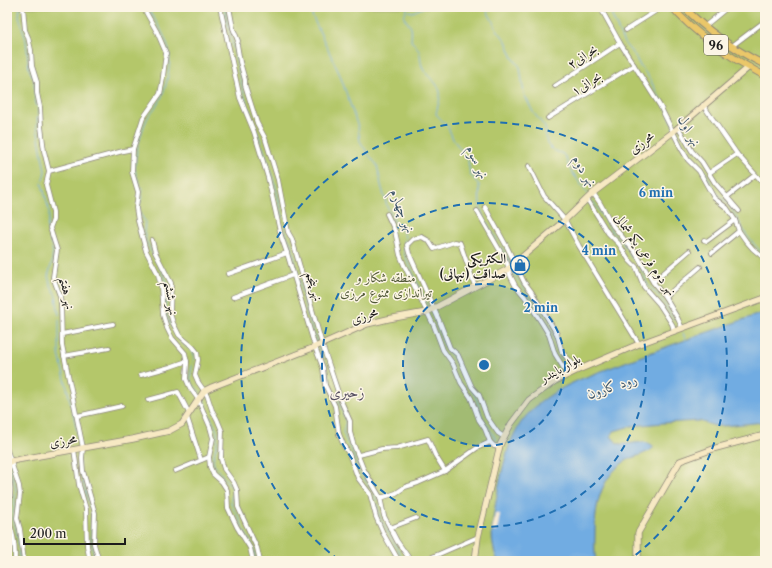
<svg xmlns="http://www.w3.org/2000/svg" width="772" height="568" font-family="'Libre Caslon Text',Amiri,serif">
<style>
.green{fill:#b4c76b;stroke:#687244}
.water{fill:#71ace2;stroke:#46647f}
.pier{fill:#f8ead3}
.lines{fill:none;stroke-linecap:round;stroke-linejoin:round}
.stream{stroke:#71ace2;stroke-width:1}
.street-casing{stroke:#8a8378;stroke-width:5.5}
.secondary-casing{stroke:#8a8378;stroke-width:7}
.primary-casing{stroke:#8a8378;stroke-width:8}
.street{stroke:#fff;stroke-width:4}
.secondary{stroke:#f7e9c3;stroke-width:5.5}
.primary{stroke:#eac769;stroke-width:6}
.ring{fill:none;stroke:#1f6fb2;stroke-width:2;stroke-dasharray:7 5}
.labels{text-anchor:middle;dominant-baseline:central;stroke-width:3;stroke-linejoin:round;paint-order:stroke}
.shield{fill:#fcf5e5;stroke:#5f5d58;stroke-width:1}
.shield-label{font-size:12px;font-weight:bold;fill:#1c1c1c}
.street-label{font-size:13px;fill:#1c1c1c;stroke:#fcf5e5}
.poi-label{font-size:13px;font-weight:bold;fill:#1c1c1c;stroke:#fcf5e5;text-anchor:end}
.park-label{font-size:13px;fill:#515838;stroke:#fcf5e5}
.water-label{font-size:14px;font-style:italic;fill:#3e566b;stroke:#fcf5e5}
.quarter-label{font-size:15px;fill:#585264;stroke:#fcf5e5}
.centre{fill:#1f6fb2;stroke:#fcf5e5;stroke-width:2}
.ring-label{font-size:12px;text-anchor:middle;font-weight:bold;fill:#1f6fb2;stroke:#fcf5e5;stroke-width:3;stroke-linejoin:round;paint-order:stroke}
</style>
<rect width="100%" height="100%" fill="#fcf5e5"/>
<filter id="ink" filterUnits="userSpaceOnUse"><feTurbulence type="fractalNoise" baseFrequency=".025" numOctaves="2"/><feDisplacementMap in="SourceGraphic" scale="8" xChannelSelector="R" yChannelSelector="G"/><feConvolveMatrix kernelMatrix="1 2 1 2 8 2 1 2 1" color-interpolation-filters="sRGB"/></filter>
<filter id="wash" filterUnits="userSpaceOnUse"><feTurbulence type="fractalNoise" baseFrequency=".012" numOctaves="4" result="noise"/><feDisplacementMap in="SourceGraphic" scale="16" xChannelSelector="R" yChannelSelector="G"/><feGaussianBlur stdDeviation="0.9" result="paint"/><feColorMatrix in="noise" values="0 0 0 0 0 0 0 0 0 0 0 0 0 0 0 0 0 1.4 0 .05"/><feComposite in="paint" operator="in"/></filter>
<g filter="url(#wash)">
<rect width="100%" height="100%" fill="#f8ead3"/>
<rect class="green" x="7" y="7" width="758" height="554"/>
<path class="water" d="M765,312V422L723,426H715L699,421L663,423L631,426L614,431L611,436L617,443L620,444C631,445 646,438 654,447C646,455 633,456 624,462C600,479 595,506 595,533C595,542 594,552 596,561H498C487,538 494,514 498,490C504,462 509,433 530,412C557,384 593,375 628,361C673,344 719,328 765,312Z"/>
<path class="pier" d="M495,514H500L497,532L492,531Z"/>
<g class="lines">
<g class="stream">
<path d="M20,7L19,16L26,40L29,69L34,79L35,99L38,110L37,127L45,171L42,184L49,210V218L47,228L53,252L52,263L48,276L50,283L56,296L59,315"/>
<path d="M147,7C155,20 166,36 169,51C171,63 167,85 162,96C159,105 151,111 147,119C141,131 134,157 135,170C136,177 140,185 143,190L139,207L140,214L145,221L144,232L146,241L167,282V288L165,307L167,317L177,338L194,353C195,362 188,373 191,382C193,385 197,389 200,392"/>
<path d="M224,7L245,98L273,176L283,218"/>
<path d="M308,7L340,75L358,127L360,141L368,154L377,165L381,185L387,206L395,223L401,229L405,236L404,253L429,308"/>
<path d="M408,7C400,22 406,16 411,28C412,32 411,37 411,41C424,52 418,57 423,69C428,78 438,82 440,92C441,97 437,108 436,114L448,127L453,139L468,160L470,174L479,185L480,206L483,216L511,264"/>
<path d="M485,7L498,31L506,41L513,58L520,67L524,94L533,112L545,127L547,144L553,150L563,154L566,158L569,168L588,194"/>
<path d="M608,7L624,43L635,56L640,66L648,76L662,102L669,113L674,127"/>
<path d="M408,11L413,12L424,7"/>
<path d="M676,132L684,147L704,170L714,190L730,206L747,236L760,251L765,255"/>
<path d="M591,198L612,232L623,243L631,256L641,267L647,284L661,298L673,319"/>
<path d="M285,227C285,237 290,239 292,247C299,280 305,312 317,343"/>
<path d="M512,269L514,275L529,295L554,335L561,357L571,369"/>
<path d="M432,313L445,347L454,358L466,382L476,397L482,417L496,440"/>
<path d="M59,319V354L75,421C76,430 80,439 79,447"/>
<path d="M683,333L686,341"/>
<path d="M319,348L329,377L330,386L339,401L346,422L343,432L347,442L352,451L359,471L375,495L380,518L404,561"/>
<path d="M203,396L206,408L217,431V443L213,459L214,465L233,489L231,502L233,508L239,517L243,529L252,545L256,561"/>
<path d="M79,452V466L87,498L92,511L91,538L95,561"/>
<path d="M9,466L16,489L13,517L18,537L20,561"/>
</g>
</g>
</g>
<g filter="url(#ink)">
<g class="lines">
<g class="street-casing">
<g id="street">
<path d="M23,7L25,30L28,37L31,50L32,66L37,82V93L40,107L41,126L44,151L49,171L46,185L53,212V220L50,228L57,250L53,277L60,296L61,304L62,345L83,448L82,458L83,471L95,513L94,544L99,561"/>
<path d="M143,7L157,32L166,53L162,84L160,94L143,118L133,149L132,172L138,192L136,208L138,221L146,251L158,274L161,287L163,315L167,328L172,338L185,353L187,363L186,379L190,388L198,399L210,427L213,438L209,457L210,467L213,474L222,482L227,490L228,508L237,527L250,548L253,561"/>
<path d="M220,7L240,98L254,132L268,178L281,236L287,253L315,347L323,368L325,385L335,406L339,434L344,446L349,454L358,478L370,494L376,517L383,533L399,561"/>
<path d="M229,7L233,28L238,41L237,44L240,62L245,80V85L257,123L265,138L278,180L288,232L292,239L322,344L341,401L350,421V432L353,443L363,468L380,497L384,516L397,541L411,561"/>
<path d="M600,7L620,43L660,106L681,148L688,160L699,171L714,198L727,208L735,220L739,231L746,241L753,249L765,259"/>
<path d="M705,26L728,7"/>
<path d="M626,30L662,7"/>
<path d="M732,46L765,21"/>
<path d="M555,86L620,43"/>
<path d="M703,105L737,154L765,185"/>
<path d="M548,118L634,65"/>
<path d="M678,127L692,151L702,162L715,183L739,211"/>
<path d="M529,166L544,196L565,220L579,246L639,344"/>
<path d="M49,171L123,151L133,149"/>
<path d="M709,173L737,154"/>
<path d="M593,193L600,203L613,226L635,252L653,282L665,297L678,319L682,328"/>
<path d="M727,197L755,175"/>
<path d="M587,199L608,233L619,244L629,260L636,267L644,287L659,304L672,324L674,331"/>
<path d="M485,207L507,247L524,282L531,291L557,334L562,352L578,370"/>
<path d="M477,211L507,263L510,275L515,285L525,297L543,325L549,335L555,354L568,375"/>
<path d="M387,214L395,231L400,255L404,265L434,326L443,350L453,364L461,383L471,398L479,420L485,429L490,442L494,446L499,447"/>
<path d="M152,240L155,252L171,283L170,313L173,323L179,335L193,347L197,352L198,360L195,375L198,382L207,395L212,410L217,419L222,431L221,459L224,469L234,483L237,490L238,507L257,548L260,561"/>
<path d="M704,240L707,241L735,220"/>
<path d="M712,253L739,231"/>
<path d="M228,274L287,253"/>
<path d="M653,282L689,251"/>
<path d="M475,286L460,243L454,242L434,249L429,241L422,237L413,239L407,245L409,253L439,320L450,348L458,355L472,387L479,395L487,417L498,433L504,437"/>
<path d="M233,297L293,275"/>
<path d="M665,297L700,267"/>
<path d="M62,334L113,324"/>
<path d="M64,356L109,348"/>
<path d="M141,375L170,367L187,361"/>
<path d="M148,400L178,392L189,413"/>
<path d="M77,416L122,406"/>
<path d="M187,417L201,460"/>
<path d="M7,421V431"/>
<path d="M74,449L79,485L86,509L87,546L90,561"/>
<path d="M7,450L19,486L20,494L17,518L20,529L24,561"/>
<path d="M359,455L382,449L397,448L428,439L435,455L445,471L477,448L490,442"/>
<path d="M175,471L209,457"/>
<path d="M7,474C14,487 8,503 9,517C10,524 11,529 13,536C15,544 15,553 15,561"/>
<path d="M380,497H384L396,493L405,487L418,483L445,471"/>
<path d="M390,528L416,518"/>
<path d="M423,561L478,537"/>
</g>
</g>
<g class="secondary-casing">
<g id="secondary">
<path d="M7,463L11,461L133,439L169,431L182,424L204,391L212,387L315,347L367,324L388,319L427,312L508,269L565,220L593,193L673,132L749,67"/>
<path d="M475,561L478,537L500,445L511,424L529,400L555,381L578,370L639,344L765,298"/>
<path d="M638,561V533L680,461L716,448L765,435"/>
</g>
</g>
<g class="primary-casing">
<g id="primary">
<path d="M672,7C697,36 731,58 765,76"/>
<path d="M684,7C707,31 735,50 765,65"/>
</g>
</g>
<use href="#street" class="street"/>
<use href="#secondary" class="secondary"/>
<use href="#primary" class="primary"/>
</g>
</g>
<circle cx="484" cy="365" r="81" fill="#1f6fb2" fill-opacity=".12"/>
<g class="ring">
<circle cx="484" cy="365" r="81"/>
<circle cx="484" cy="365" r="162"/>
<path d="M339 560A243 243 0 1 1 629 560"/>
</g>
<defs>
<g id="shop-ring" transform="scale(1)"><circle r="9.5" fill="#fcf5e5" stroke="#1f6fb2" stroke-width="1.5"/><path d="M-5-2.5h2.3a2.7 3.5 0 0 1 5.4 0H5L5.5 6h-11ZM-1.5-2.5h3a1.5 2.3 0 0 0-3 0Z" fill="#1f6fb2"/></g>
</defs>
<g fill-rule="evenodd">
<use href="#shop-ring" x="520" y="265"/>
</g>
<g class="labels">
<rect class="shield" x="704" y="35" width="24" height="20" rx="3"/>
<g class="shield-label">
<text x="716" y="45">96</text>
</g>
<g class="street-label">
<text transform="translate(582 56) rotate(-34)">بحرانی۲</text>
<text transform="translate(586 83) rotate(-32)">بحرانی۱</text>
<text transform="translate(641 142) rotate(-38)">محرزی</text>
<text transform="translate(646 254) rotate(55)">نهر دوم فرعی یکم شمالی</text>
<text transform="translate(315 286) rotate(74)">نهر پنجم</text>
<text transform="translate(68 293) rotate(79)">نهر هفتم</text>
<text transform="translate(172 298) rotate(82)">نهر ششم</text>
<text transform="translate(364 315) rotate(-19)">محرزی</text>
<text transform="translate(560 368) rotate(-29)">بلوار بایندر</text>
<text transform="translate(63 440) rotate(-10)">محرزی</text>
</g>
<g class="poi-label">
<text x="506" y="258">الکتریکی<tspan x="506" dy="15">صداقت (نبهانی)</tspan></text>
</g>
<g class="park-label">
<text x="386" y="277">منطقه شکار و<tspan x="386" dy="15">تیراندازی ممنوع مرزی</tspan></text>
</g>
<g class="water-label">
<text transform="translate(690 131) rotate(62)">نهر اول</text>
<text transform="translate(478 162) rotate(64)">نهر سوم</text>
<text transform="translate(585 171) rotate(58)">نهر دوم</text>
<text transform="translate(403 211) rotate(68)">نهر چهارم</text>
<text transform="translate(612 386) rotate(-18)">رود کارون</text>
</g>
<g class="quarter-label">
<text x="347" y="391">زحیری</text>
</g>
</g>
<circle cx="484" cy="365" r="6" class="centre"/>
<g class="ring-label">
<text x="656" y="197">6 min</text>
<text x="599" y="255">4 min</text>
<text x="541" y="312">2 min</text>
</g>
<rect width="772" height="568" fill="none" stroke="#fcf5e5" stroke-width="24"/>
<path d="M24 538v6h101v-6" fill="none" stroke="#1c1c1c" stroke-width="2"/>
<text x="30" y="538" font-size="12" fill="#1c1c1c" stroke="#fcf5e5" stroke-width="3" paint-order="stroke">200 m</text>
</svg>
